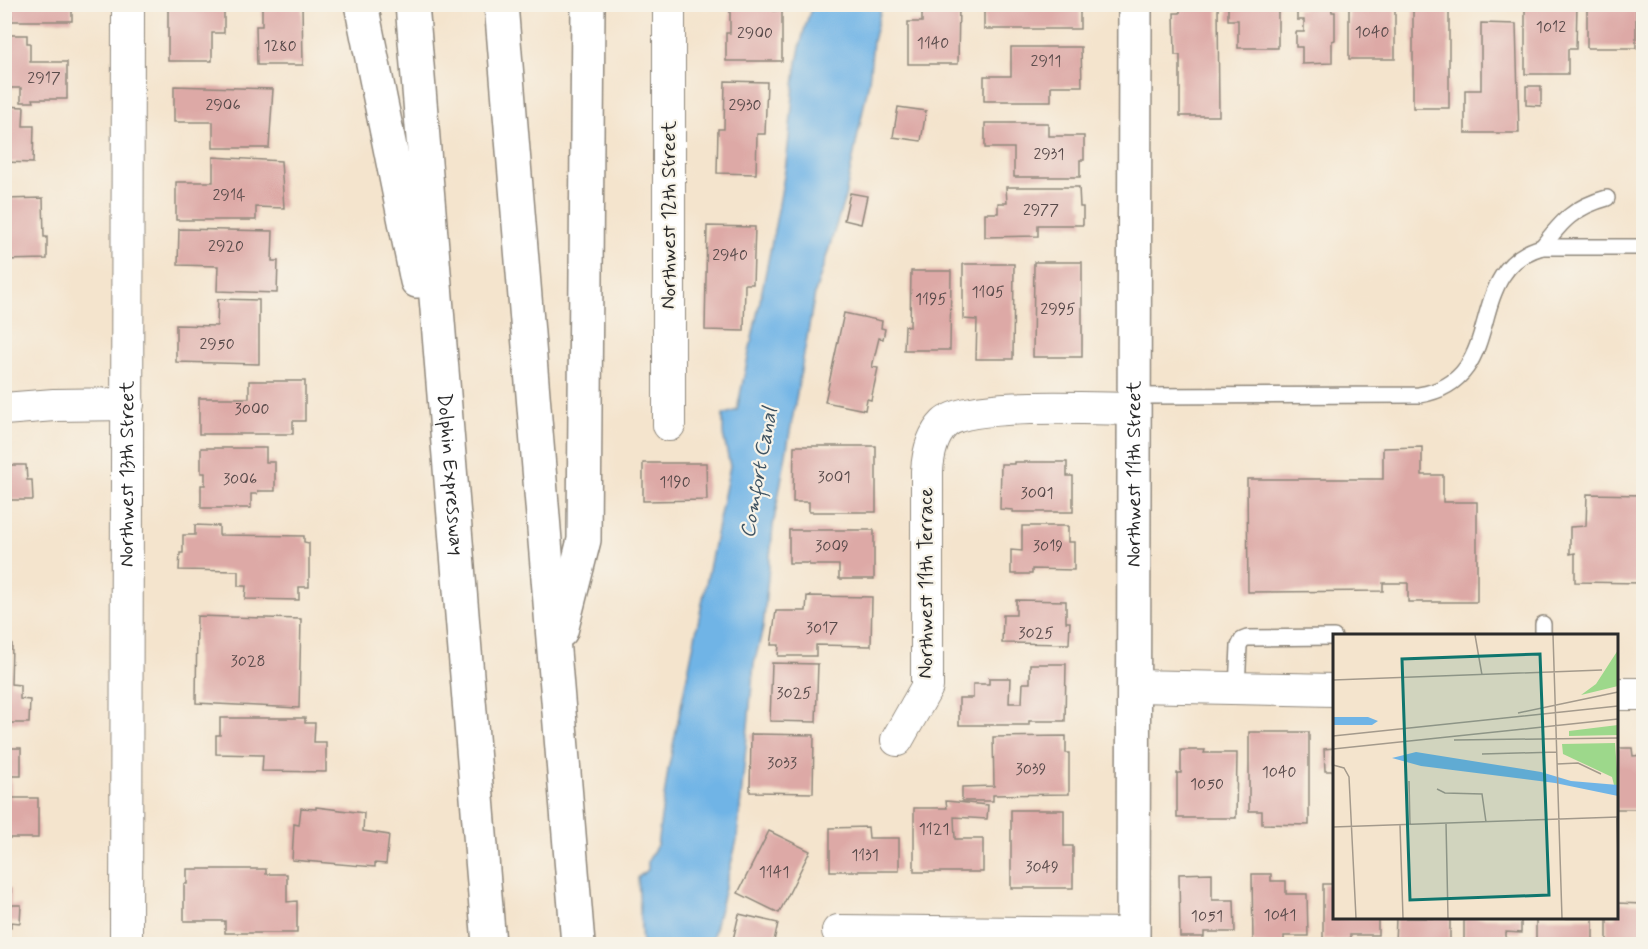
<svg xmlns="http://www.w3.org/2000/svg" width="1648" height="949" font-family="Mynerve,sans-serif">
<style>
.water{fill:#6fb4e6;stroke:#4d7088;stroke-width:1.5}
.building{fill:#dda9a6}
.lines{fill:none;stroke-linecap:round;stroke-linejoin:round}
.service-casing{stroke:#90887c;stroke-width:18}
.minor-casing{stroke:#90887c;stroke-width:34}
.tertiary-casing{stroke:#90887c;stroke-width:36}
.motorway-casing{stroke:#90887c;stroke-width:36}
.service{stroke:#fff;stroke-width:15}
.minor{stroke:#fff;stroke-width:32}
.tertiary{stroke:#fff;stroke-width:33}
.motorway{stroke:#fff;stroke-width:33}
.labels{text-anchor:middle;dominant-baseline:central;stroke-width:4.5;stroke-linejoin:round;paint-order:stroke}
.number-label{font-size:16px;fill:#584a4a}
.street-label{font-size:20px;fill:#2b2b2b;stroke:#f7f3e8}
.water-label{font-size:21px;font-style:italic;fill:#3f5463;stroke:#f7f3e8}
.inset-road{fill:none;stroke:#a49a8c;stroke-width:1.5}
.view{fill:#0f766e;fill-opacity:0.15;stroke:#0f766e;stroke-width:3}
.inset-edge{fill:none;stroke:#2b2b2b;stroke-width:3}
</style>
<rect width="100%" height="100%" fill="#f7f3e8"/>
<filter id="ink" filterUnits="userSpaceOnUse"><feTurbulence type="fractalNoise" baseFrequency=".0167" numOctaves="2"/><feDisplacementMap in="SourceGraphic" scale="12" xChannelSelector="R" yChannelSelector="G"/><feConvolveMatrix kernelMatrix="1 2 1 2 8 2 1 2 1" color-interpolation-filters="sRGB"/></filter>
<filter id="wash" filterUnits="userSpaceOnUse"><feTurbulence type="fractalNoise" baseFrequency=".008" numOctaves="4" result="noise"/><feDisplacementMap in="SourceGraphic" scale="24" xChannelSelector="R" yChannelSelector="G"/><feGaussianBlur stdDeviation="1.35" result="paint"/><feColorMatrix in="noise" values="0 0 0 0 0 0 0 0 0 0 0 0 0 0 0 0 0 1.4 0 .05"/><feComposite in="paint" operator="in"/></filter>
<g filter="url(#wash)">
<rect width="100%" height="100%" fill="#f4e4cd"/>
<path class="water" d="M813,5H882L873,41L869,81L845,197L815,293L773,526L763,628L754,664L737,840L711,944H642L638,877L648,870V861L657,845L668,770L730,466L723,434V415L737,410C753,332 771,254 784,176C794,119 790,58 813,5Z"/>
<g id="blocks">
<g class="building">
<path d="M4,4H72V21H11L12,16L4,17Z"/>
<path d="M168,4H224V33H212V61H168Z"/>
<path d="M262,4H302L303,65H257L256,26H262Z"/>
<path d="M725,4H774V11L782,10V61H726V33H730V9H725Z"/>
<path d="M922,4H959L958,64H908V22H922Z"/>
<rect x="984" y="4" width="96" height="25"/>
<path d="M1180,4H1218L1219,116H1180V55H1175L1174,13H1180Z"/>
<path d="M1228,4H1278V48H1238V20H1228Z"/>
<path d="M1304,4H1331L1332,12H1335V40L1332,41V63L1302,64V47H1296V32H1304V20H1297V9H1304Z"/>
<rect x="1349" y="4" width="46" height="55"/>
<rect x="1413" y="4" width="36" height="104"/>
<path d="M1525,4H1577L1576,49H1568V74H1525Z"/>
<rect x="1587" y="4" width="49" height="44"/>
<path d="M1481,23L1516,24L1519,133H1465V90H1481Z"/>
<path d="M4,35H27V43H30V62H67V99H33L34,102H21V88H4Z"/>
<path d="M1011,47H1081L1082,86H1051V101H984V76H1011Z"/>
<path d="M725,81L767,82L765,134H757L756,174L717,173L718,129H724Z"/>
<path d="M174,86L273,89L269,148H213V122H174Z"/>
<path d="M1526,86H1541V106L1526,105Z"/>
<path d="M4,106L24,107L23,126H34L33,163L4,162Z"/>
<path d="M898,107L926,111L921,141L893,137Z"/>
<path d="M985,123H1048V136H1084V160H1080V177H1014V148H985Z"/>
<path d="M213,157L281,161L284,208L256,207V220H176V182H213Z"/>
<path d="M1006,187H1079L1080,207H1083V225H1038V236L985,237V213H998V203H1007Z"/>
<path d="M850,193L867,196L861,224L844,220Z"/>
<path d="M43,198L44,237H47V259L4,260V199Z"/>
<path d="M707,226L755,227L753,284H745L744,331L705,330Z"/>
<path d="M179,229L273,231L272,261H278L277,293L217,291L218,266L178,265Z"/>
<path d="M1034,262H1082V357H1033Z"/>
<path d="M963,264H1014L1013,359H976L977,320L963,319Z"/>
<path d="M911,271H951L950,350H904L905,326L910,327Z"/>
<path d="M218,299L259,300V364L176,362V325L217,326Z"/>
<path d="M844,313L882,321L881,328L885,329L883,339L879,338L872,367L878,368L871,400L867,399L865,410L825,402Z"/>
<path d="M249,381H305V421H293V434H199V398H249Z"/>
<path d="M794,446H876V512H809V502H793Z"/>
<path d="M1422,447V475H1443V502H1477V602H1408V583H1383V591L1248,592L1247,479H1383V448Z"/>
<path d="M201,448H266V462H275V491H258L257,494H251V508H201V485H205V473H201Z"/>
<path d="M1014,462H1067V476H1073V512H1013V510L1000,509L1001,464H1014Z"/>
<path d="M643,463H706L707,500L643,501Z"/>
<path d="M4,465H26L27,480H32L33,500H7L8,505H4Z"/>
<path d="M1587,494L1644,495V583L1575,582V553L1570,554V527L1586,526Z"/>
<path d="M195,525L219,526V535L304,536V542L309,543V587H299V600L245,599L246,586H238V571L179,570L180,553H183V535H195Z"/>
<path d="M1022,526H1068V542H1074V570L1032,569V574H1011V550L1022,551Z"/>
<path d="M789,530H874V579H839V565H809V563H789Z"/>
<path d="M807,596L872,597L871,646L816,645V656H778L779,645H771L776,611H806Z"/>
<path d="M1016,600L1066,601V622H1070L1069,644L1002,643L1003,615H1016Z"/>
<path d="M197,616L301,619L299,708L196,703Z"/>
<path d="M4,644H12L11,684L20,685V699L30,700L29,723H4Z"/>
<path d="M772,663L818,664L816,722L770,721Z"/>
<path d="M1030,664H1066L1065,721H1029V725H959V698H973V684H989V678H1010L1009,703H1022L1023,683H1030Z"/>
<path d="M220,718H305V723H315L314,742H326V772L262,771L263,755L216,754V735H220Z"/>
<path d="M1249,732H1309V825L1262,824V811H1249Z"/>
<path d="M751,734L814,735L813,793L750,792Z"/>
<path d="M1066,736V753H1069V794L993,795V801H962V787L994,786L993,737Z"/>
<path d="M4,748H21V776H11V798H38V838H4Z"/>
<path d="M1334,748V771H1325L1324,749Z"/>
<path d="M1616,748H1632L1633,756L1644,755V787H1640V809H1616Z"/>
<path d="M1181,750H1205L1204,753H1237L1236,818H1177V773H1181Z"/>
<path d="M946,801L988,805L987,819L954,817L955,839H983V872H914V808H947Z"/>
<path d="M316,807L364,813L363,831L389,835L386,864L375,863V867L292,860L294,824L299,825L301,808L316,809Z"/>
<path d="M1011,810H1064V846H1073V888H1011Z"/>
<path d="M868,827L869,838H899V871H830V828Z"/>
<path d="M769,831L810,851L779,913L738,893Z"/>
<path d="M187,869H266V874H287V902L297,901V933H225V921H184V884H187Z"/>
<path d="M1212,873V900H1234L1235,932H1204V937H1180L1179,874Z"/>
<path d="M1252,874H1271V881H1286V894H1307L1308,936H1284V944H1253Z"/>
<path d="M1323,884H1334V918H1378V935H1350V940H1323Z"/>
<path d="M4,888H11V905H21L20,923L11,922V928H4Z"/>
<path d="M1616,903L1644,904V944H1607V918H1616Z"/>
<path d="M739,914L778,923L774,941L778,942V944H732Z"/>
<path d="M1396,918H1450V943H1395Z"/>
<path d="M1464,918H1521V933L1506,932V943H1464Z"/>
<rect x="1536" y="918" width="57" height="26"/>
</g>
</g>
</g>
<g filter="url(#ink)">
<use href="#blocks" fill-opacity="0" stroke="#90887c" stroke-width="1.5"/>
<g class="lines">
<g class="service-casing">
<g id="service">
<path d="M1542,247C1562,221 1574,207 1607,198"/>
<path d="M1134,396L1419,395C1511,380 1460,270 1542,247H1644"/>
<path d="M1543,636V624"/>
<path d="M1237,688L1239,646L1242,640L1247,638L1334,637"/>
</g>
</g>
<g class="minor-casing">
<g id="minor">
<path d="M4,409L54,405L128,404"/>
<path d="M669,425V4"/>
<path d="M1134,686L1334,690"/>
<path d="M1616,694H1644"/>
<path d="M897,740L927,687V471C928,456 932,436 944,424C967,401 1097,409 1134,409"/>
<path d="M838,931L1133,934"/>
<path id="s1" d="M126,944L128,4"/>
</g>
</g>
<g class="tertiary-casing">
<g id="tertiary">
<path id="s2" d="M1133,944L1135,4"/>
</g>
</g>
<g class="motorway-casing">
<g id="motorway">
<path d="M361,4L417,281"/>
<path id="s3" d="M412,4L489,944"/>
<path d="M501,4L578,944"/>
<path d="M561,631L584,540L588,4"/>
</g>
</g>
<use href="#service" class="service"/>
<use href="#minor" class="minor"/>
<use href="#tertiary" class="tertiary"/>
<use href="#motorway" class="motorway"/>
</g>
</g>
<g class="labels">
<g class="number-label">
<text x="1551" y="27">1012</text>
<text x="1372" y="32">1040</text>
<text x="755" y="33">2900</text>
<text x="933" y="43">1140</text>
<text x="280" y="46">1280</text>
<text x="1046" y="61">2911</text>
<text x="44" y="78">2917</text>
<text x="223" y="105">2906</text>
<text x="745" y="105">2930</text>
<text x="1049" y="154">2931</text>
<text x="229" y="195">2914</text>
<text x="1041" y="210">2977</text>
<text x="226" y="246">2920</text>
<text x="730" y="255">2940</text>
<text x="988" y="292">1105</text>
<text x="931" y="299">1195</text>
<text x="1058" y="309">2995</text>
<text x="217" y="344">2950</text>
<text x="252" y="409">3000</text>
<text x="834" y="477">3001</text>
<text x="240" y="479">3006</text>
<text x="675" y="482">1190</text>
<text x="1037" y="493">3001</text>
<text x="832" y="546">3009</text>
<text x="1048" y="546">3019</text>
<text x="822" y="628">3017</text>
<text x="1036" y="633">3025</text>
<text x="248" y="661">3028</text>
<text x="794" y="693">3025</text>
<text x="782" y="763">3033</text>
<text x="1031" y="769">3039</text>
<text x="1279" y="772">1040</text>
<text x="1207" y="784">1050</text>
<text x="934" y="829">1121</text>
<text x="865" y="855">1131</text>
<text x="1042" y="867">3049</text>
<text x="774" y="872">1141</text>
<text x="1280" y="915">1041</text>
<text x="1207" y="916">1051</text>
</g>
<g class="street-label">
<text transform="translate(669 215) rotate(-90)">Northwest 12th Street</text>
<text stroke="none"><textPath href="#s3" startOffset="472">Dolphin Expressway</textPath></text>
<text stroke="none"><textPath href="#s1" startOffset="470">Northwest 13th Street</textPath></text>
<text stroke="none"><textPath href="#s2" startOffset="470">Northwest 11th Street</textPath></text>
<text transform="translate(926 583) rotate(-90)">Northwest 11th Terrace</text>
</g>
<g class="water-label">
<text transform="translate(759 473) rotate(-80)">Comfort Canal</text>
</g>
</g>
<g transform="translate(1333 634)">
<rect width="285" height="285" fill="#f4e4cd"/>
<path d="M285,16V52L248,61L263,50ZM285,91V101L236,102V97ZM282,109L285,151H281L279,143L230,120L229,110Z" fill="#9dd88b"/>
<path d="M0,83H35L45,87L39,91H0ZM83,118L208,138L238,147L285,151V162L222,149L88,132L59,124Z" fill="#6fb4e6"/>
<path class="inset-road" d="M142,1L149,41M220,1L229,284M0,46L269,36M185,79L285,58M0,102L285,72M121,106L285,104M0,115L285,85M149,120L224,118M224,130L245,129L268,140M0,131L11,134L16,143L23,284M76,147L77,191M104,155L112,159L149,160L153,188M284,183L285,225M113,189L115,284M67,191L70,284M0,193L285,183"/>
<path class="view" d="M207,20L216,261L77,266L69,25Z"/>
<rect width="285" height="285" class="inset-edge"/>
</g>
<rect width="1648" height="949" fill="none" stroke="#f7f3e8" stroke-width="24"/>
</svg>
